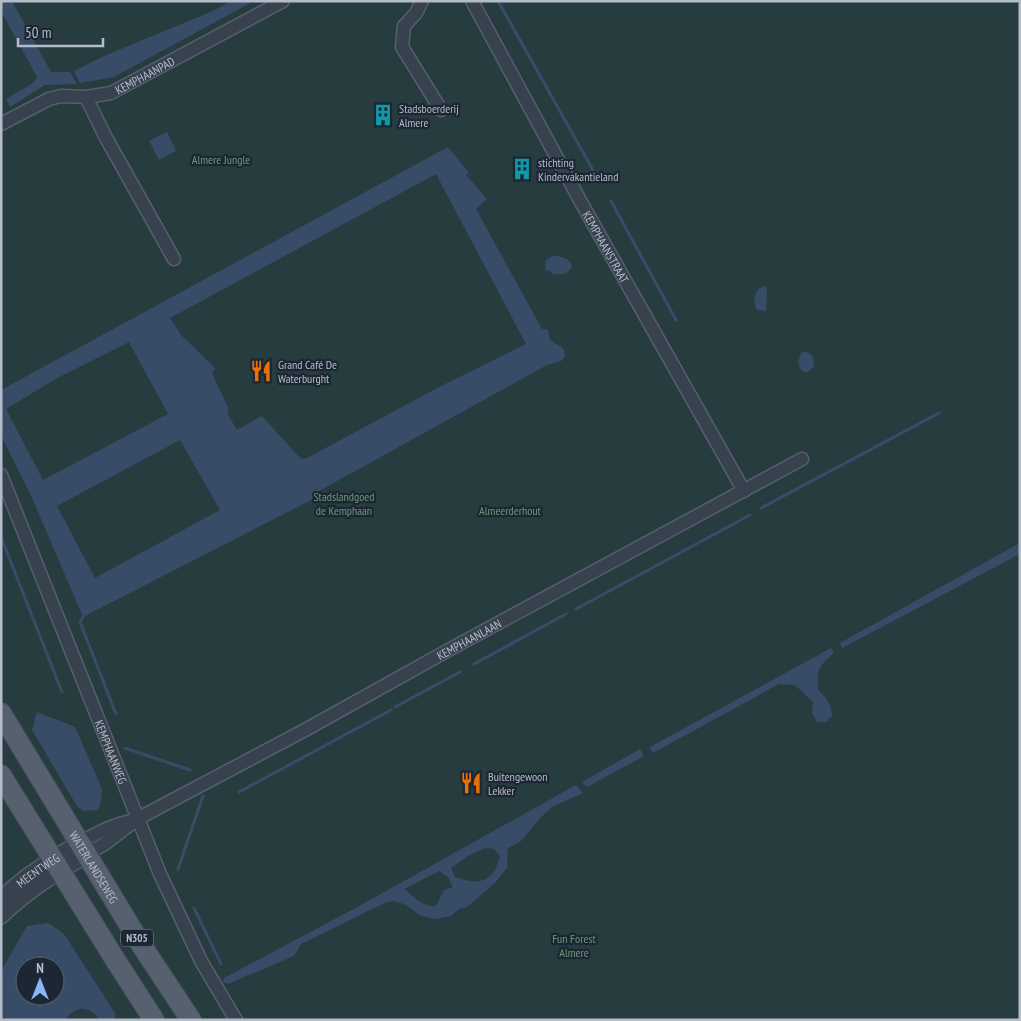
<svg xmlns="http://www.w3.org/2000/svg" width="1021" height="1021" font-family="'PT Sans Narrow',sans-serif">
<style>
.green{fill:#263c3f;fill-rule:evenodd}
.water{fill:#394c67;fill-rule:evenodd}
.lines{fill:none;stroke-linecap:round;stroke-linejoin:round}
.stream{stroke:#394c67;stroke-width:3}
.minor-casing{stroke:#565f6c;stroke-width:15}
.tertiary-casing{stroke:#565f6c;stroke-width:18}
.primary-casing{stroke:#414a57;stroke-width:22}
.minor{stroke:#38414e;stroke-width:12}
.tertiary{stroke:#38414e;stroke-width:15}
.primary{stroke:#56606e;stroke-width:20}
.labels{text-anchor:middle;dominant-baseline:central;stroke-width:4.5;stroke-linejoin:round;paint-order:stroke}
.shield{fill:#1d2633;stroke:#878f9c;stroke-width:1}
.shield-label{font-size:11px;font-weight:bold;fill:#b4bcc9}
.street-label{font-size:12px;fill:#b4bcc9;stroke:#1d2633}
.poi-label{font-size:12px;fill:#b4bcc9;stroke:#1d2633;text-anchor:start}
.park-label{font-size:12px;fill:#6b9a76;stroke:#1d2633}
</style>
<rect width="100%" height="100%" fill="#242f3e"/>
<path class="green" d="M1,1H1020V1020H1ZM25,966H55V996H25Z"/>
<g class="water">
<path d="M1,1H12L51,72H70L77,84L45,85L10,107L6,99L33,83L37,77L1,11Z"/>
<path d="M231,1H254L114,77L80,83L74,71L104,56L213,11Z"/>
<path d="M167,132L176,151L159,160L149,141Z"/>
<path d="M448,147L469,173L466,175L487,199L476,209L542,329L548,330L550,340L564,349L565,356L561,361L547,365L319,491L321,495L83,617L33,500L1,435V390ZM436,174L526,344L443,385L307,458L301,459L262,416L237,430L227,413L229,410L212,373L215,368L181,335L170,318ZM129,342L168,414L43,480L6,409L59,377ZM180,440L220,510L95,578L57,506Z"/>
<path d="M553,256C562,256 569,258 572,266C568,275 561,275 552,274L549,270L547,271L545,268L546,260Z"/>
<path d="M765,286L767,290L766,311L757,310C752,301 754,288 765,286Z"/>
<path d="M803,351L809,353L813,357L814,367L806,373C796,368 797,359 803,351Z"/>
<path d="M1020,543V554L842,648L840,643Z"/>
<path d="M831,648L834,653C819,665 817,670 818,690C827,698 831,704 832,716L826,722H817L812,713L813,702L795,685L779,684L653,753L650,747Z"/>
<path d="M37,712L75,727L102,789L101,801L98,810L83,811L77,806L32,730Z"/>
<path d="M640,749L644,756L587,787L582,782Z"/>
<path d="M576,785L583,793L552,807L540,818L521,841L508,848L507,868L495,883L467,907L459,909L451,916L435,919L421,916L406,905L395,901L387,902L301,944L294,956L228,984L223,982L224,978L361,905ZM485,848L494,849L500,856C494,882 479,886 455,877L451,868L468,856ZM439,871L448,877L453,887L444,890L436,906C419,906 417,898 404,889Z"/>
<path d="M48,923L64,934L115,1013V1020H97V1016C85,1005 75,1007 65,1020H1V971L27,926ZM25,966H55V996H25Z"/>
</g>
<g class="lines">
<g class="stream">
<path d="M498,1L598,179"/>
<path d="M611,201L676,320"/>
<path d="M761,508L939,413"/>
<path d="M1,537L62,692"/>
<path d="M576,609L750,515"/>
<path d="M83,617L80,622L116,714"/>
<path d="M474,664L566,614"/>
<path d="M395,707L460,672"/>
<path d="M125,748L190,770"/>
<path d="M239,792L391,710"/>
<path d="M178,869L203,796"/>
<path d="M194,908L221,964"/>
</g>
<g class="minor-casing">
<g id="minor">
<path d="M422,1L416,13L404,26L402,47L441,110"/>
<path id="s1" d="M472,1L582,204L744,491"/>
<path d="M86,97L105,136L174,259"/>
<path id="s2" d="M1,124L49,99L61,96L86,97L111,93L283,1"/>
<path id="s3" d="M1,475L160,874L201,961L236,1020"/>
<path d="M79,843C96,834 111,825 130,821"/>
<path id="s4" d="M86,855L106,843L137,819L305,730L454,647L802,459"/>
</g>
</g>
<g class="tertiary-casing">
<g id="tertiary">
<path id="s5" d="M1,902C12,883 60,855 79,843"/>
<path d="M1,916C26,891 56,873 86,855"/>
</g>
</g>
<g class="primary-casing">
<g id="primary">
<path id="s6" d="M1,713L142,946L191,1020"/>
<path d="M1,775L116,961L154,1020"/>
</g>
</g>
<use href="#minor" class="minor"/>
<use href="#tertiary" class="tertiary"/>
<use href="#primary" class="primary"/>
</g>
<defs>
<g id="building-bare" transform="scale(1.725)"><path d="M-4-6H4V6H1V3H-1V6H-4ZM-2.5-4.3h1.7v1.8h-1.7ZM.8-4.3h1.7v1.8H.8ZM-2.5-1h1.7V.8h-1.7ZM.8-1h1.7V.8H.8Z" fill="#0f9aa8" stroke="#1d2633" stroke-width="2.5" paint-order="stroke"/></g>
<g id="restaurant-bare" transform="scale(1.725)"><path d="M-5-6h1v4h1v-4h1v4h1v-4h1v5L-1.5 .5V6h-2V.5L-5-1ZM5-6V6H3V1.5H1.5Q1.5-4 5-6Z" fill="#e8710a" stroke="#1d2633" stroke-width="2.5" paint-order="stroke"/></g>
</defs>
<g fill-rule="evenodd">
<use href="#building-bare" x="383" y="115"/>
<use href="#building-bare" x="522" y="169"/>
<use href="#restaurant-bare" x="261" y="371"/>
<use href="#restaurant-bare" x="471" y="783"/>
</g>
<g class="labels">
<rect class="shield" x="121" y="929.5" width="32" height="17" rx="4"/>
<g class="shield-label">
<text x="137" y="938">N305</text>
</g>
<g class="street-label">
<text stroke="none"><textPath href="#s2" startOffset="155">KEMPHAANPAD</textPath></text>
<text stroke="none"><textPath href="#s1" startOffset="280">KEMPHAANSTRAAT</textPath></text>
<text stroke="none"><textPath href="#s4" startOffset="440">KEMPHAANLAAN</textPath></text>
<text stroke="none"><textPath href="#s3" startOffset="298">KEMPHAANWEG</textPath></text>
<text stroke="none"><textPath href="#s6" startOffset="180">WATERLANDSEWEG</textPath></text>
<text stroke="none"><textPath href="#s5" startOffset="49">MEENTWEG</textPath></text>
</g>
<g class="poi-label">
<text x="399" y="108">Stadsboerderij<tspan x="399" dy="14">Almere</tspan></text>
<text x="538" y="162">stichting<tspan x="538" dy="14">Kindervakantieland</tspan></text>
<text x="278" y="364">Grand Café De<tspan x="278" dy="14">Waterburght</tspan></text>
<text x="488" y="776">Buitengewoon<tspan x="488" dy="14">Lekker</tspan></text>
</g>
<g class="park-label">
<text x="221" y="159">Almere Jungle</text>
<text x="344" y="496">Stadslandgoed<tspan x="344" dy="14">de Kemphaan</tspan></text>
<text x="510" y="510">Almeerderhout</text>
<text x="574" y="938">Fun Forest<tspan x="574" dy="14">Almere</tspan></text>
</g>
</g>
<rect width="1021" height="1021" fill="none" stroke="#b4bcc9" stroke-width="5"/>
<g transform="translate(40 981)"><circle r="24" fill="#1d2633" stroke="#59626f"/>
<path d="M0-4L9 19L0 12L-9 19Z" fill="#8ab4f8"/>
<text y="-8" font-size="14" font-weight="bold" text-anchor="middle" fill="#b4bcc9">N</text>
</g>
<path d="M18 38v8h85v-8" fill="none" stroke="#b4bcc9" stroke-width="2.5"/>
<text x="25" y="38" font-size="15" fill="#b4bcc9" stroke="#1d2633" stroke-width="4" paint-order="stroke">50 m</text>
</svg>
